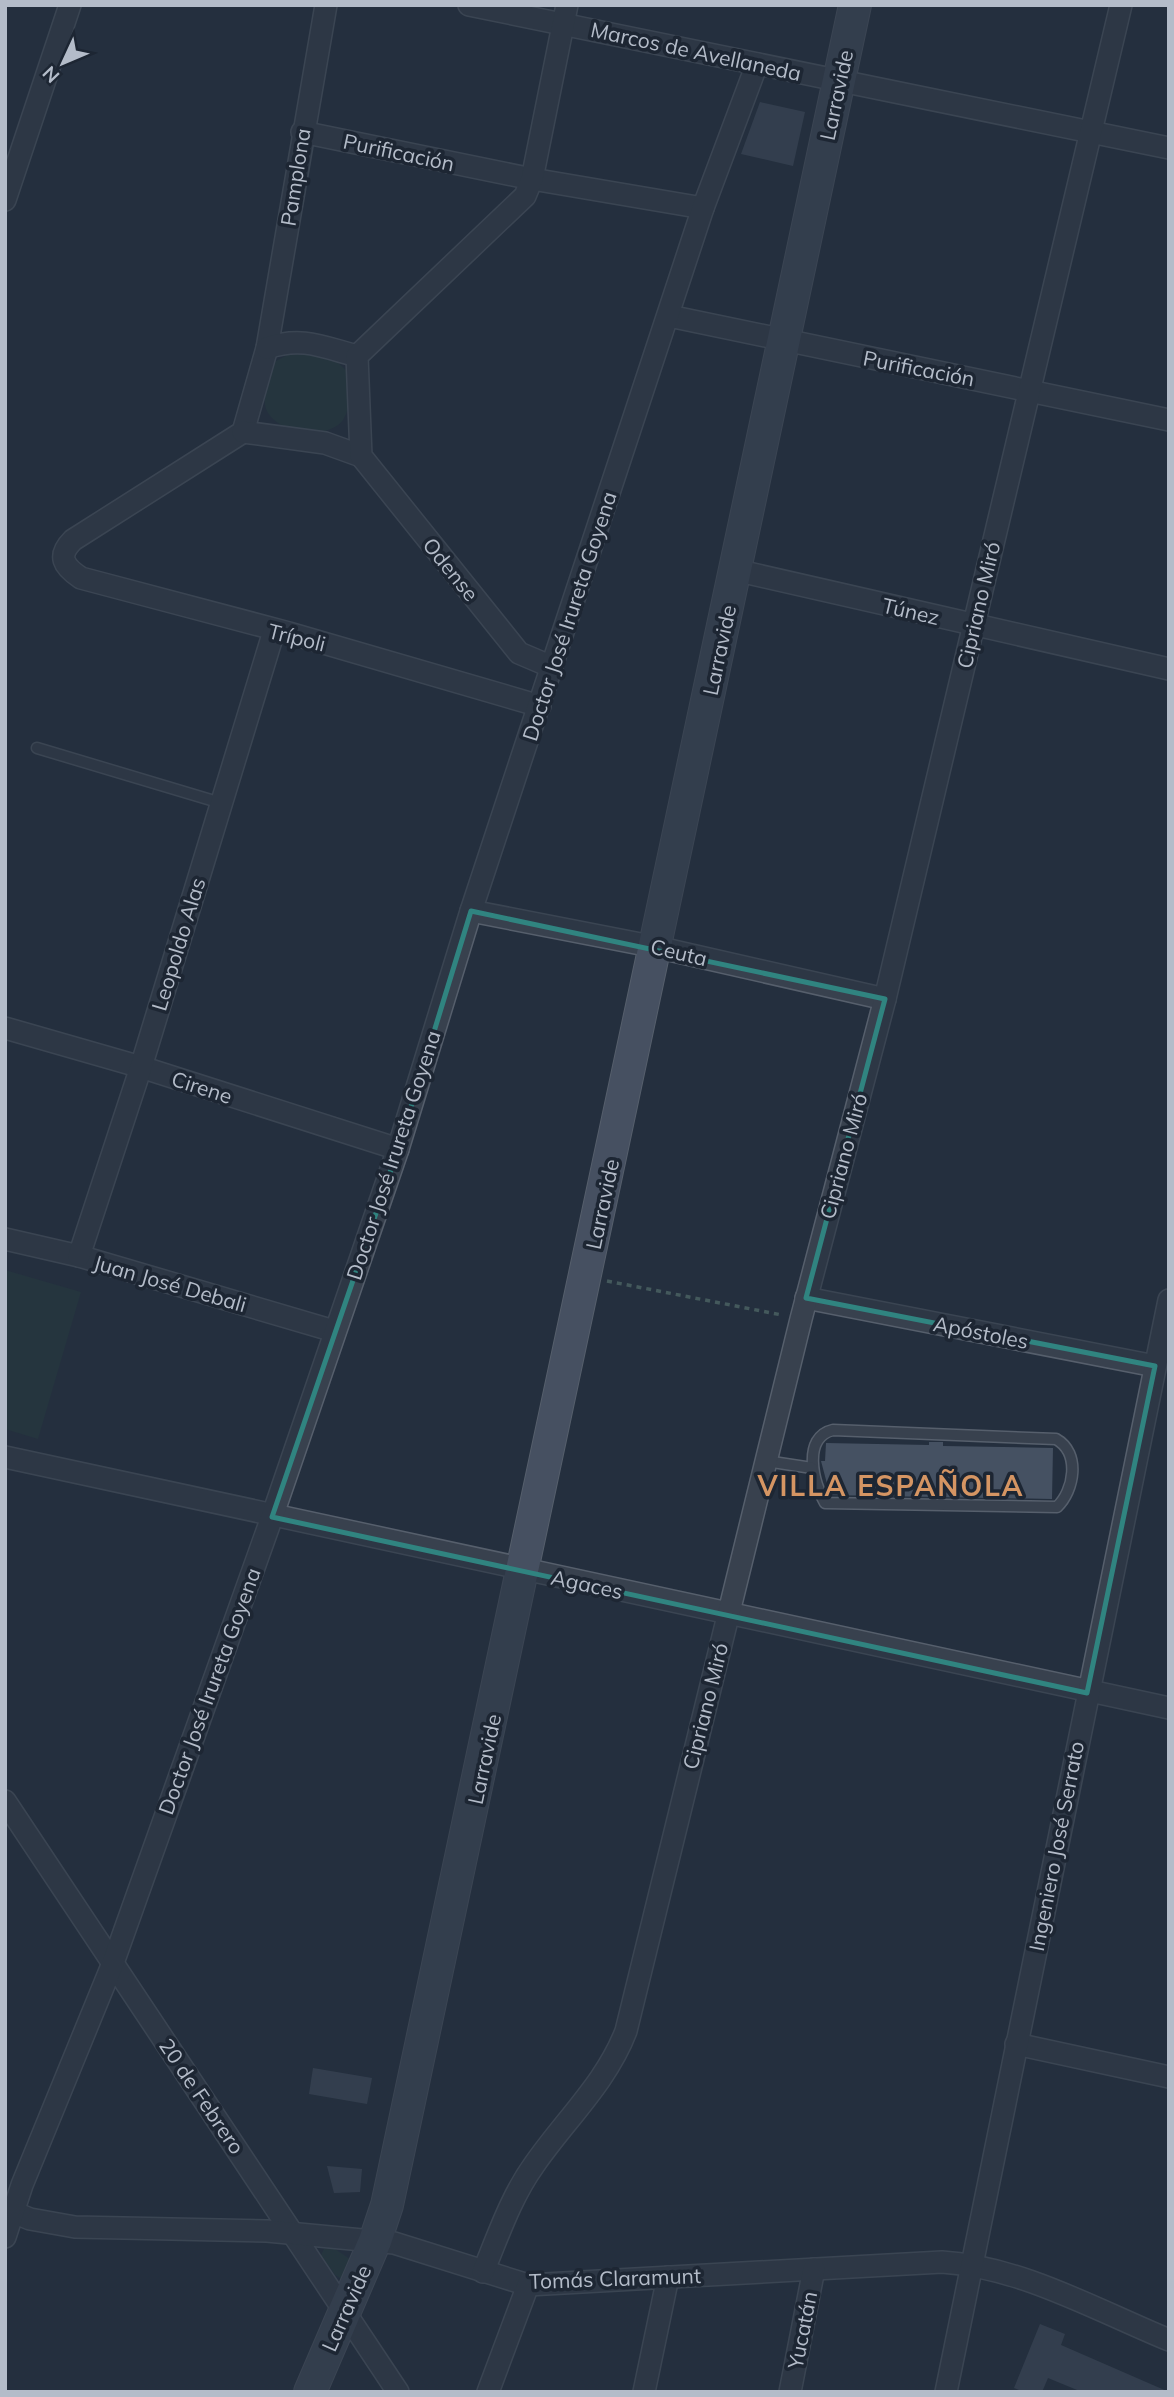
<svg xmlns="http://www.w3.org/2000/svg" width="1174" height="2397" font-family="Mulish,sans-serif">
<style>
.green{fill:#263c3f}
.building{fill:#455162}
.lines{fill:none;stroke-linecap:round;stroke-linejoin:round}
.lane-casing{stroke:#565f6c;stroke-width:13}
.street-casing{stroke:#565f6c;stroke-width:24}
.secondary-casing{stroke:#565f6c;stroke-width:34}
.path{stroke:#44595c;stroke-width:3.5;stroke-dasharray:5 5;stroke-linecap:butt}
.lane{stroke:#38414e;stroke-width:10}
.street{stroke:#38414e;stroke-width:21}
.secondary{stroke:#465061;stroke-width:32}
.marked{fill:none;stroke:#308480;stroke-width:5;stroke-linejoin:round}
.labels{text-anchor:middle;dominant-baseline:central;stroke-width:7;stroke-linejoin:round;paint-order:stroke}
.street-label{font-size:21px;fill:#b4bcc9;stroke:#1d2633}
.district-label{font-size:28px;font-weight:bold;letter-spacing:2px;fill:#d59563;stroke:#1d2633}
</style>
<rect width="100%" height="100%" fill="#242f3e"/>
<g class="green">
<path d="M293,352L334,359L348,372C350,388 352,406 343,420C327,442 270,433 265,405C263,393 270,373 274,362Z"/>
<path d="M5,1270L81,1292L38,1439L5,1429Z"/>
<path d="M332,2247L350,2259L353,2268L343,2280L335,2275L321,2255L324,2249Z"/>
</g>
<g class="building">
<path d="M760,102L805,112L793,166L741,154Z"/>
<path d="M929,1442H943V1446L1053,1448L1052,1499L830,1495L821,1461H825L826,1443L929,1445Z"/>
<path d="M313,2068L372,2078L367,2104L309,2094Z"/>
<path d="M327,2166L362,2169L360,2192L334,2193Z"/>
<path d="M1040,2324L1065,2334L1061,2345L1169,2392H1082L1048,2378L1042,2392H1024L1014,2388Z"/>
</g>
<g class="lines">
<g class="lane-casing">
<g id="lane">
<path d="M37,748L221,803"/>
<path d="M833,1430L1056,1439C1081,1453 1074,1491 1057,1507L825,1503C813,1483 802,1437 833,1430Z"/>
<path d="M766,1461L812,1468"/>
</g>
</g>
<g class="street-casing">
<g id="street">
<path d="M326,5L267,348L243,432L73,540C57,556 63,566 81,578L289,633L540,706"/>
<path d="M469,5L1169,148"/>
<path d="M302,132L532,179L703,208"/>
<path d="M5,200L70,5"/>
<path d="M669,316L1169,420"/>
<path d="M267,348C302,336 323,347 357,356"/>
<path d="M243,432L325,443L361,456"/>
<path d="M735,570L1169,669"/>
<path d="M552,667L519,653L361,456L357,356L525,196L532,179L567,5"/>
<path d="M471,911L656,947L885,999"/>
<path d="M5,1028L141,1067L398,1149"/>
<path d="M5,1239L79,1256L334,1331"/>
<path d="M79,1256L141,1067L274,631"/>
<path d="M806,1298L1155,1366"/>
<path d="M5,1457L1169,1708"/>
<path d="M5,1801L398,2392"/>
<path d="M1016,2044L1169,2077"/>
<path d="M13,2212L30,2219L75,2227L267,2231L394,2243L528,2285L942,2262C1021,2267 1096,2310 1169,2340"/>
<path d="M5,2237L22,2185L113,1963L272,1517L398,1149L471,911L703,208L757,64"/>
<path d="M483,2272C498,2236 511,2197 534,2165C565,2120 606,2083 626,2031L801,1319L885,999L1121,5"/>
<path d="M488,2392L528,2285"/>
<path d="M644,2392L668,2277"/>
<path d="M790,2392L814,2269"/>
<path d="M946,2392L1169,1300"/>
</g>
</g>
<g class="secondary-casing">
<path id="secondary" d="M310,2392L375,2241L387,2205L855,5"/>
</g>
<path class="path" d="M607,1281L782,1315"/>
<use href="#lane" class="lane"/>
<use href="#street" class="street"/>
<use href="#secondary" class="secondary"/>
</g>
<path d="M0 0H1174V2397H0ZM471,911L885,999L806,1298L1155,1366L1087,1693L272,1517L398,1149Z" fill="#242f3e" fill-opacity=".55" fill-rule="evenodd"/>
<path class="marked" d="M471,911L885,999L806,1298L1155,1366L1087,1693L272,1517L398,1149Z"/>
<g class="labels">
<g class="street-label">
<text transform="translate(696 51) rotate(12)">Marcos de Avellaneda</text>
<text transform="translate(836 95) rotate(-78)">Larravide</text>
<text transform="translate(399 152) rotate(12)">Purificación</text>
<text transform="translate(295 177) rotate(-81)">Pamplona</text>
<text transform="translate(919 368) rotate(11)">Purificación</text>
<text transform="translate(451 569) rotate(51)">Odense</text>
<text transform="translate(978 605) rotate(-77)">Cipriano Miró</text>
<text transform="translate(911 611) rotate(13)">Túnez</text>
<text transform="translate(569 616) rotate(-72)">Doctor José Irureta Goyena</text>
<text transform="translate(297 637) rotate(14)">Trípoli</text>
<text transform="translate(719 650) rotate(-78)">Larravide</text>
<text transform="translate(178 944) rotate(-73)">Leopoldo Alas</text>
<text transform="translate(679 952) rotate(13)">Ceuta</text>
<text transform="translate(202 1087) rotate(18)">Cirene</text>
<text transform="translate(393 1155) rotate(-72)">Doctor José Irureta Goyena</text>
<text transform="translate(843 1156) rotate(-75)">Cipriano Miró</text>
<text transform="translate(602 1204) rotate(-78)">Larravide</text>
<text transform="translate(170 1283) rotate(16)">Juan José Debali</text>
<text transform="translate(981 1332) rotate(11)">Apóstoles</text>
<text transform="translate(587 1584) rotate(12)">Agaces</text>
<text transform="translate(209 1691) rotate(-70)">Doctor José Irureta Goyena</text>
<text transform="translate(705 1706) rotate(-76)">Cipriano Miró</text>
<text transform="translate(484 1759) rotate(-78)">Larravide</text>
<text transform="translate(1056 1846) rotate(-79)">Ingeniero José Serrato</text>
<text transform="translate(202 2096) rotate(56)">20 de Febrero</text>
<text transform="translate(615 2278) rotate(-2)">Tomás Claramunt</text>
<text transform="translate(346 2308) rotate(-66)">Larravide</text>
<text transform="translate(802 2330) rotate(-79)">Yucatán</text>
</g>
<g class="district-label">
<text x="891" y="1485">VILLA ESPAÑOLA</text>
</g>
</g>
<rect width="1174" height="2397" fill="none" stroke="#b4bcc9" stroke-width="14"/>
<g transform="translate(63 63) rotate(226)" stroke="#1d2633" stroke-width="5" paint-order="stroke">
<path d="M0-5L12 26L0 18L-12 26Z" fill="#b4bcc9"/>
<text y="-10" font-size="19" font-weight="bold" text-anchor="middle" fill="#b4bcc9">N</text>
</g>
</svg>
